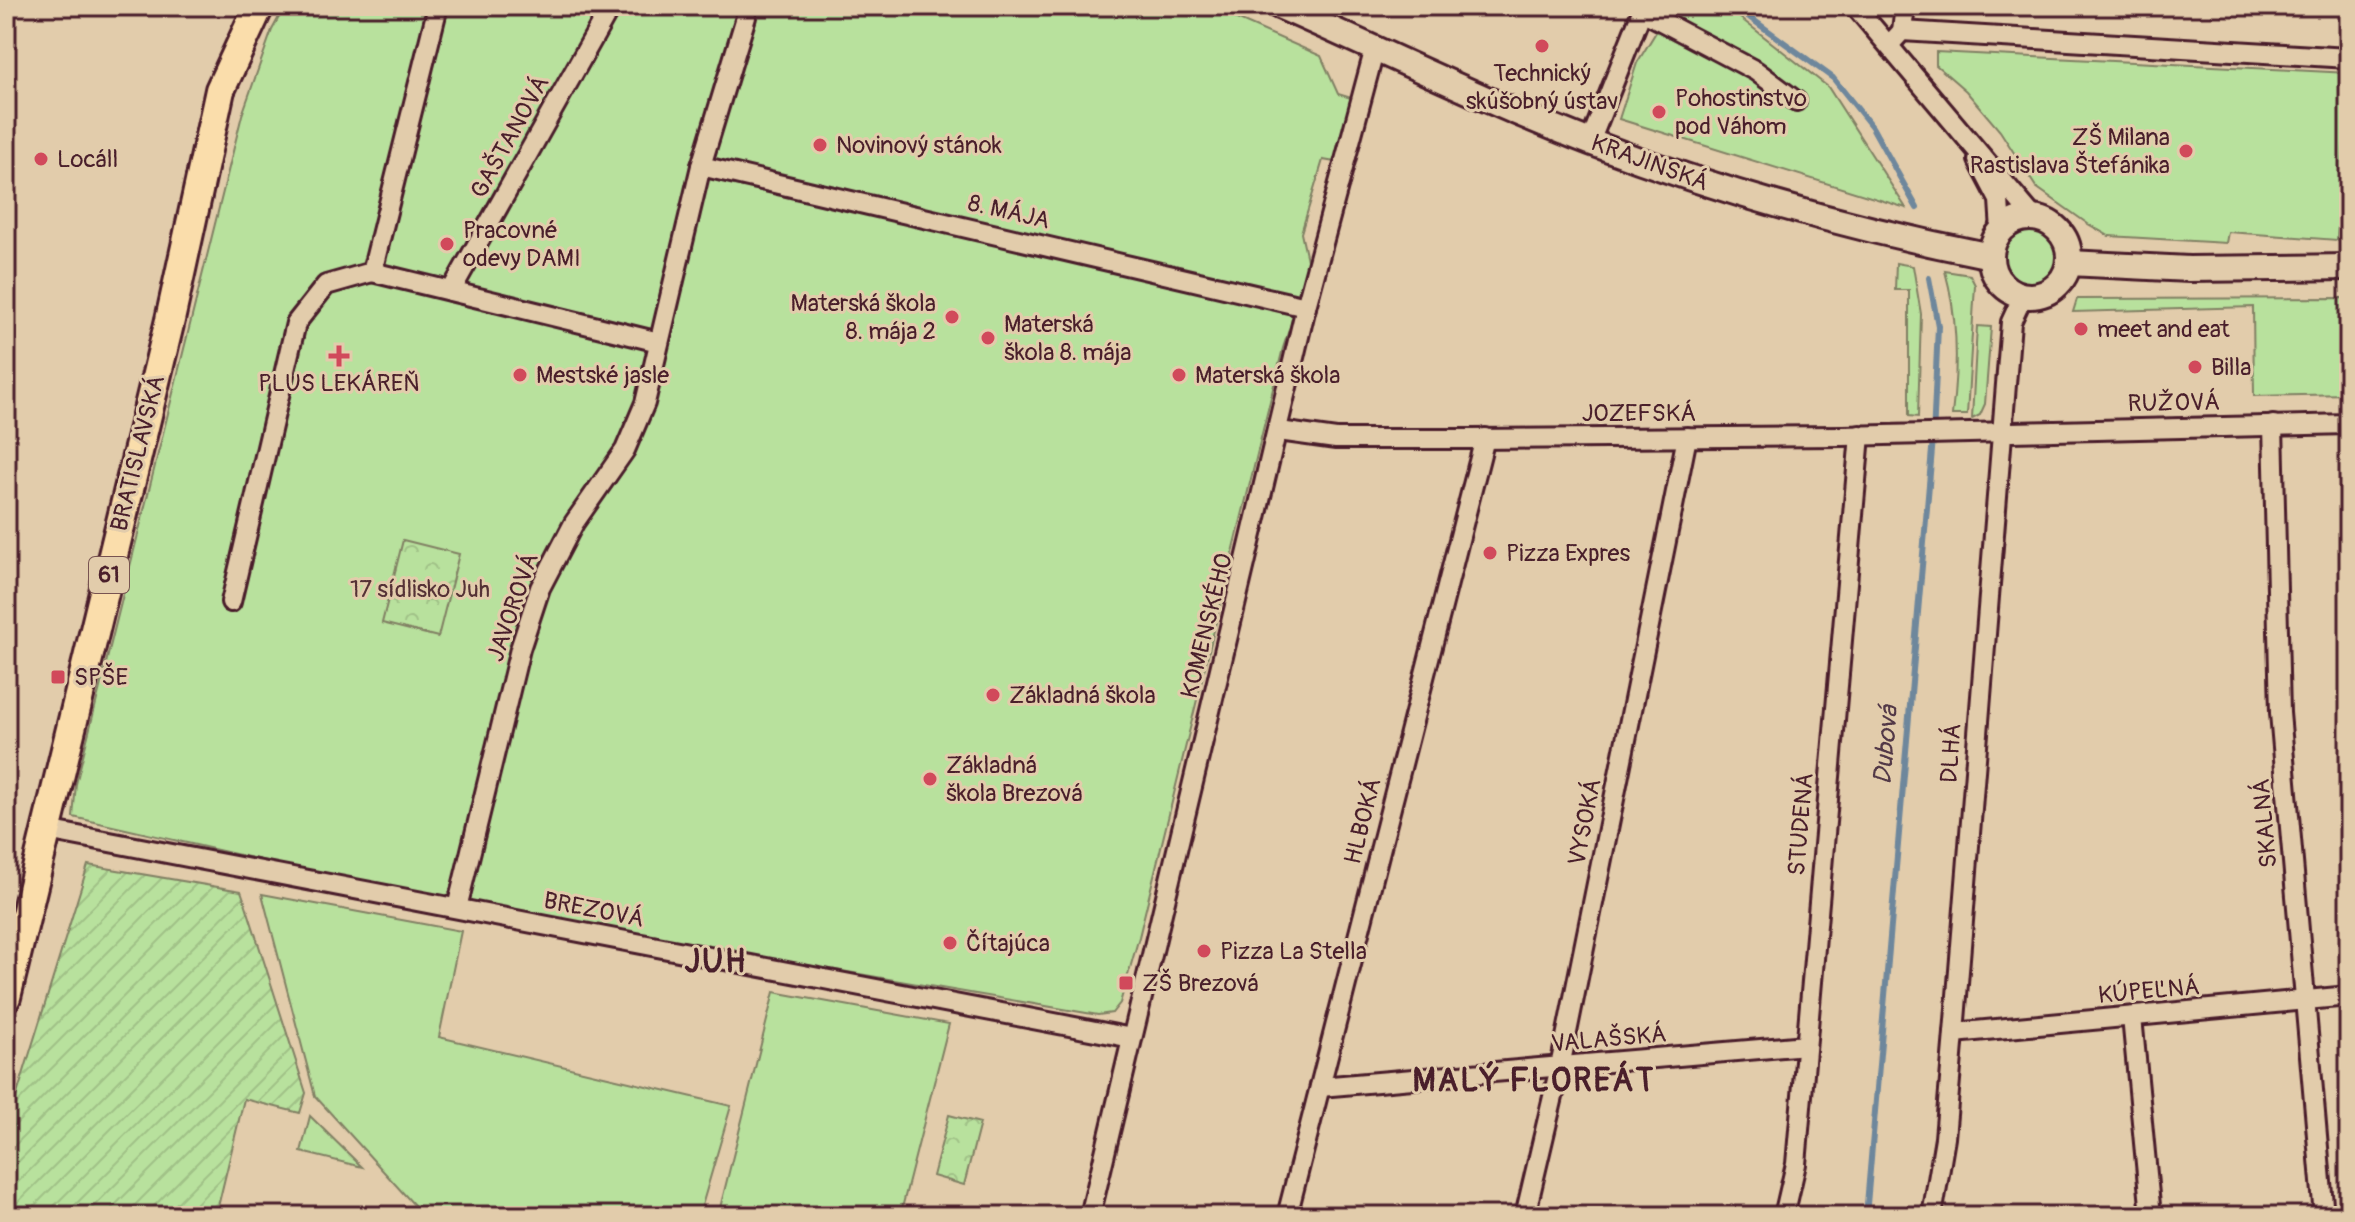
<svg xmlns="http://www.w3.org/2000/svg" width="2355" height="1222" font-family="Pangolin,sans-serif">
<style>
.grass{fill:#b8e19d;stroke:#818064;stroke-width:2}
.forest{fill:url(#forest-crowns);stroke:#818064;stroke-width:2}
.garden{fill:url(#garden-furrows);stroke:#818064;stroke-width:2}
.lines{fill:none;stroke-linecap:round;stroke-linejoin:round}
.stream{stroke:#6e879c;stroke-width:6}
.street-casing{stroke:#4a1f2b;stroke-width:24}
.secondary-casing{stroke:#4a1f2b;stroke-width:30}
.primary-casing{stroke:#4a1f2b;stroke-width:34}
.street{stroke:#e2ccab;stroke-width:18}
.secondary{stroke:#e2ccab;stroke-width:24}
.primary{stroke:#faddab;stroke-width:28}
.poi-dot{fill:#d1495b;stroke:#e2ccab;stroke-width:3}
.labels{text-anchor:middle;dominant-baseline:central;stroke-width:6;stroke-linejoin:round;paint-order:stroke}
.shield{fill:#e2ccab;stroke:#785351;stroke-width:2}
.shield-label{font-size:22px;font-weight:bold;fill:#4a1f2b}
.poi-label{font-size:24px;fill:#4a1f2b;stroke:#e2ccab;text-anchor:start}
.street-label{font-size:24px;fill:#4a1f2b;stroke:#e2ccab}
.park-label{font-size:24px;fill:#553236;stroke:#e2ccab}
.water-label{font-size:26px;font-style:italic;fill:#533947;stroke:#e2ccab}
.district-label{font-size:32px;font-weight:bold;letter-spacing:2px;fill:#4a1f2b;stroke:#e2ccab}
</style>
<defs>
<pattern id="forest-crowns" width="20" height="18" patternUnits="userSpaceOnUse" patternTransform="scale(2)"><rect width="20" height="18" fill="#b8e19d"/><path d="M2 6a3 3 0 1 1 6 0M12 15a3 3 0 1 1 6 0" fill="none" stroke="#a0c187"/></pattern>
<pattern id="garden-furrows" width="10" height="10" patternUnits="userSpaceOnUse" patternTransform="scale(2)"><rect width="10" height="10" fill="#b8e19d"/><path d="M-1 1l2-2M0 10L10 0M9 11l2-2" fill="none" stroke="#a0c187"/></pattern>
</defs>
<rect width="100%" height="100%" fill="#e2ccab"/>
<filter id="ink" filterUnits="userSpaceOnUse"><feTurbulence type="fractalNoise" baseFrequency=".0125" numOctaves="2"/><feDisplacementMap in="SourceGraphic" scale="16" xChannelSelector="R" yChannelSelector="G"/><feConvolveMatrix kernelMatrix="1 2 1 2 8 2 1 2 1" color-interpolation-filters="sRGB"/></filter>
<g filter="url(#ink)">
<g class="grass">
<path d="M285,6H1207L1321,56L1338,94L1351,98L1335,162L1323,160L1301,233L1309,269L1283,348L1139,937L1120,1003L1112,1013L1098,1015L463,906L73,817L76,784L242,115L272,30Z"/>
<path d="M1672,6H1725L1828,87L1906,208L1619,119L1637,63Z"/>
<path d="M1936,52L2349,73L2337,240L2228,232L2226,243L2109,236L2088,224L2036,187L2000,131L1966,91L1936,65Z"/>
<circle cx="2031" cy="257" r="28"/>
<path d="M1896,263L1913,266L1921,314L1918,417L1909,416V290H1895Z"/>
<path d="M1945,271L1970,275L1975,285L1967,415H1952C1958,367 1958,317 1945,271Z"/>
<path d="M2349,298V394L2254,396L2253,307L2073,312L2077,299Z"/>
<path d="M1977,326L1991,327L1985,404L1980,415L1972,419Z"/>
<path d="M262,894L461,931L439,1037L731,1106L699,1216H424L315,1096Z"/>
<path d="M774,992L949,1024L900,1216H718Z"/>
<path d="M310,1116L362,1167L301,1152Z"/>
</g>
<g class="forest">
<path d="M403,540L459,554L438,637L382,623Z"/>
<path d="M949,1115L980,1123L964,1185L933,1176Z"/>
</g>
<path class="garden" d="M88,865L241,891L245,902L306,1093L300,1113L244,1099L217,1211L222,1213L221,1216H6V1130Z"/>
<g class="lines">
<g class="stream">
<path d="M1734,6L1833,78L1872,127L1917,208"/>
<path d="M1866,1216L1933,438L1938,326L1929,278"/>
</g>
<g class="street-casing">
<g id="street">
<path d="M1855,6L2034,218"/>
<path d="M1642,11L1756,71L1796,101"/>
<path d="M1902,31L1905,6"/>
<path d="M1890,44L1902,31L2349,58"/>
<path d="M1590,142L1644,6"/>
<path d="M1978,160L1999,200L2001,231"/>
<path d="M701,166L1306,307"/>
<path d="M372,272L659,342"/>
<path d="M451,291L611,6"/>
<path d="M2273,425L2280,713L2324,1216"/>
<path d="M1279,431L1336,439H1472L1843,436L2349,424"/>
<path d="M231,602L296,323L326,285L372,272L438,6"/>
<path d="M47,830L1132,1038"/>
<path d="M457,908L520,649L540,588L574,523L625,450L645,403L701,166L746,17L745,6"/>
<path d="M2132,1017L2151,1216"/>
<path d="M1954,1033L2349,996"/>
<path d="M1320,1087L1806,1045"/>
<path d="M1090,1216L1306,307L1375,48"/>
<path d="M1287,1216L1485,438"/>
<path d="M1525,1216L1560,1067L1687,437"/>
<path d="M1784,1216L1796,1164L1860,435"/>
<path d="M1932,1216L1945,1138L1954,1033L2011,322L2023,296"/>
</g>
</g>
<g class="secondary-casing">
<g id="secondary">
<path d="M1279,6C1382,51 1484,101 1590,142C1720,192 1854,229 1991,256"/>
<circle cx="2030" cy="257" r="39"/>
<path d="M2069,263L2189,269L2349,267"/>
</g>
</g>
<g class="primary-casing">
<path id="primary" d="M6,997L170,320L220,90L259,6"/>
</g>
<use href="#street" class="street"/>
<use href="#secondary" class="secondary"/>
<use href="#primary" class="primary"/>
</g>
</g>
<g class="poi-dot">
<circle cx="1542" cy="46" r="8"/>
<circle cx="1659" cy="112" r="8"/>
<circle cx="820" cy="145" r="8"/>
<circle cx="2186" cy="151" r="8"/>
<circle cx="41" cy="159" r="8"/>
<circle cx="447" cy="244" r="8"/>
<circle cx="952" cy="317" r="8"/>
<circle cx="2081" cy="329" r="8"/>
<circle cx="988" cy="338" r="8"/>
<path d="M335 344h8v8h8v8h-8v8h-8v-8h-8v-8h8z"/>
<circle cx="2195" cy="367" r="8"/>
<circle cx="520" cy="375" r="8"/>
<circle cx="1179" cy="375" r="8"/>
<circle cx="1490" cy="553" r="8"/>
<rect x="50" y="669" width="16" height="16" rx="4"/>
<circle cx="993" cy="695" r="8"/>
<circle cx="930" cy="779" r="8"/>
<circle cx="950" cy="943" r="8"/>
<circle cx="1204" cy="951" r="8"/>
<rect x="1118" y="975" width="16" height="16" rx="4"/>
</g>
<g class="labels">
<rect class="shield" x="89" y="557" width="40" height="36" rx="6"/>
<g class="shield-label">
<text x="109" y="575">61</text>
</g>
<g class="poi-label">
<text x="1542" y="73" text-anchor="middle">Technický<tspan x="1542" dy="28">skúšobný ústav</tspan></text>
<text x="1675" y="98">Pohostinstvo<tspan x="1675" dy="28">pod Váhom</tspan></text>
<text x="2170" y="137" text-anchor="end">ZŠ Milana<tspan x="2170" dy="28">Rastislava Štefánika</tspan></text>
<text x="836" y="145">Novinový stánok</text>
<text x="57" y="159">Locáll</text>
<text x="463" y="230">Pracovné<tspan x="463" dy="28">odevy DAMI</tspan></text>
<text x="936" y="303" text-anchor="end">Materská škola<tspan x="936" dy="28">8. mája 2</tspan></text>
<text x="1004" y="324">Materská<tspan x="1004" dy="28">škola 8. mája</tspan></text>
<text x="2097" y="329">meet and eat</text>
<text x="2211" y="367">Billa</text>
<text x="536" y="375">Mestské jasle</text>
<text x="1195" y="375">Materská škola</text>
<text x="339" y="383" text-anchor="middle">PLUS LEKÁREŇ</text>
<text x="1506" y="553">Pizza Expres</text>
<text x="74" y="677">SPŠE</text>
<text x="1009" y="695">Základná škola</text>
<text x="946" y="765">Základná<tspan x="946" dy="28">škola Brezová</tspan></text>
<text x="966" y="943">Čítajúca</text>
<text x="1220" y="951">Pizza La Stella</text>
<text x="1142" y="983">ZŠ Brezová</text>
</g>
<g class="street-label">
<text transform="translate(510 137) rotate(-61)">GAŠTANOVÁ</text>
<text transform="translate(1650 163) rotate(20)">KRAJINSKÁ</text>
<text transform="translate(1009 212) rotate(13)">8. MÁJA</text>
<text transform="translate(2174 403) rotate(-1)">RUŽOVÁ</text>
<text x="1639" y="413">JOZEFSKÁ</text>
<text transform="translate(138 453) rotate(-76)">BRATISLAVSKÁ</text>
<text transform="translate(513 607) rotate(-71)">JAVOROVÁ</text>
<text transform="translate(1207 626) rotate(-76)">KOMENSKÉHO</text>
<text transform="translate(1951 753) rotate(-86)">DLHÁ</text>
<text transform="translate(1363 821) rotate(-76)">HLBOKÁ</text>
<text transform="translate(1585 822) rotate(-79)">VYSOKÁ</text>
<text transform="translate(2265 823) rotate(-95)">SKALNÁ</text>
<text transform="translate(1801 824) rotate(-85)">STUDENÁ</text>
<text transform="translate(594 910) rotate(11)">BREZOVÁ</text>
<text transform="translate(2149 991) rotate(-5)">KÚPEĽNÁ</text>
<text transform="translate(1609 1039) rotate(-5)">VALAŠSKÁ</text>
</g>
<g class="park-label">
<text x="420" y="589">17 sídlisko Juh</text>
</g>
<g class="water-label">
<text transform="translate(1886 745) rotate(-85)">Dubová</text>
</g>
<g class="district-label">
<text x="716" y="962">JUH</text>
<text x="1534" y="1081">MALÝ FLOREÁT</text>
</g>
</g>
<rect width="2355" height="1222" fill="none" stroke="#e2ccab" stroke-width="32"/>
<rect x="16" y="16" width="2323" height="1190" fill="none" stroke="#4a1f2b" stroke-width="3" filter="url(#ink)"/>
</svg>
